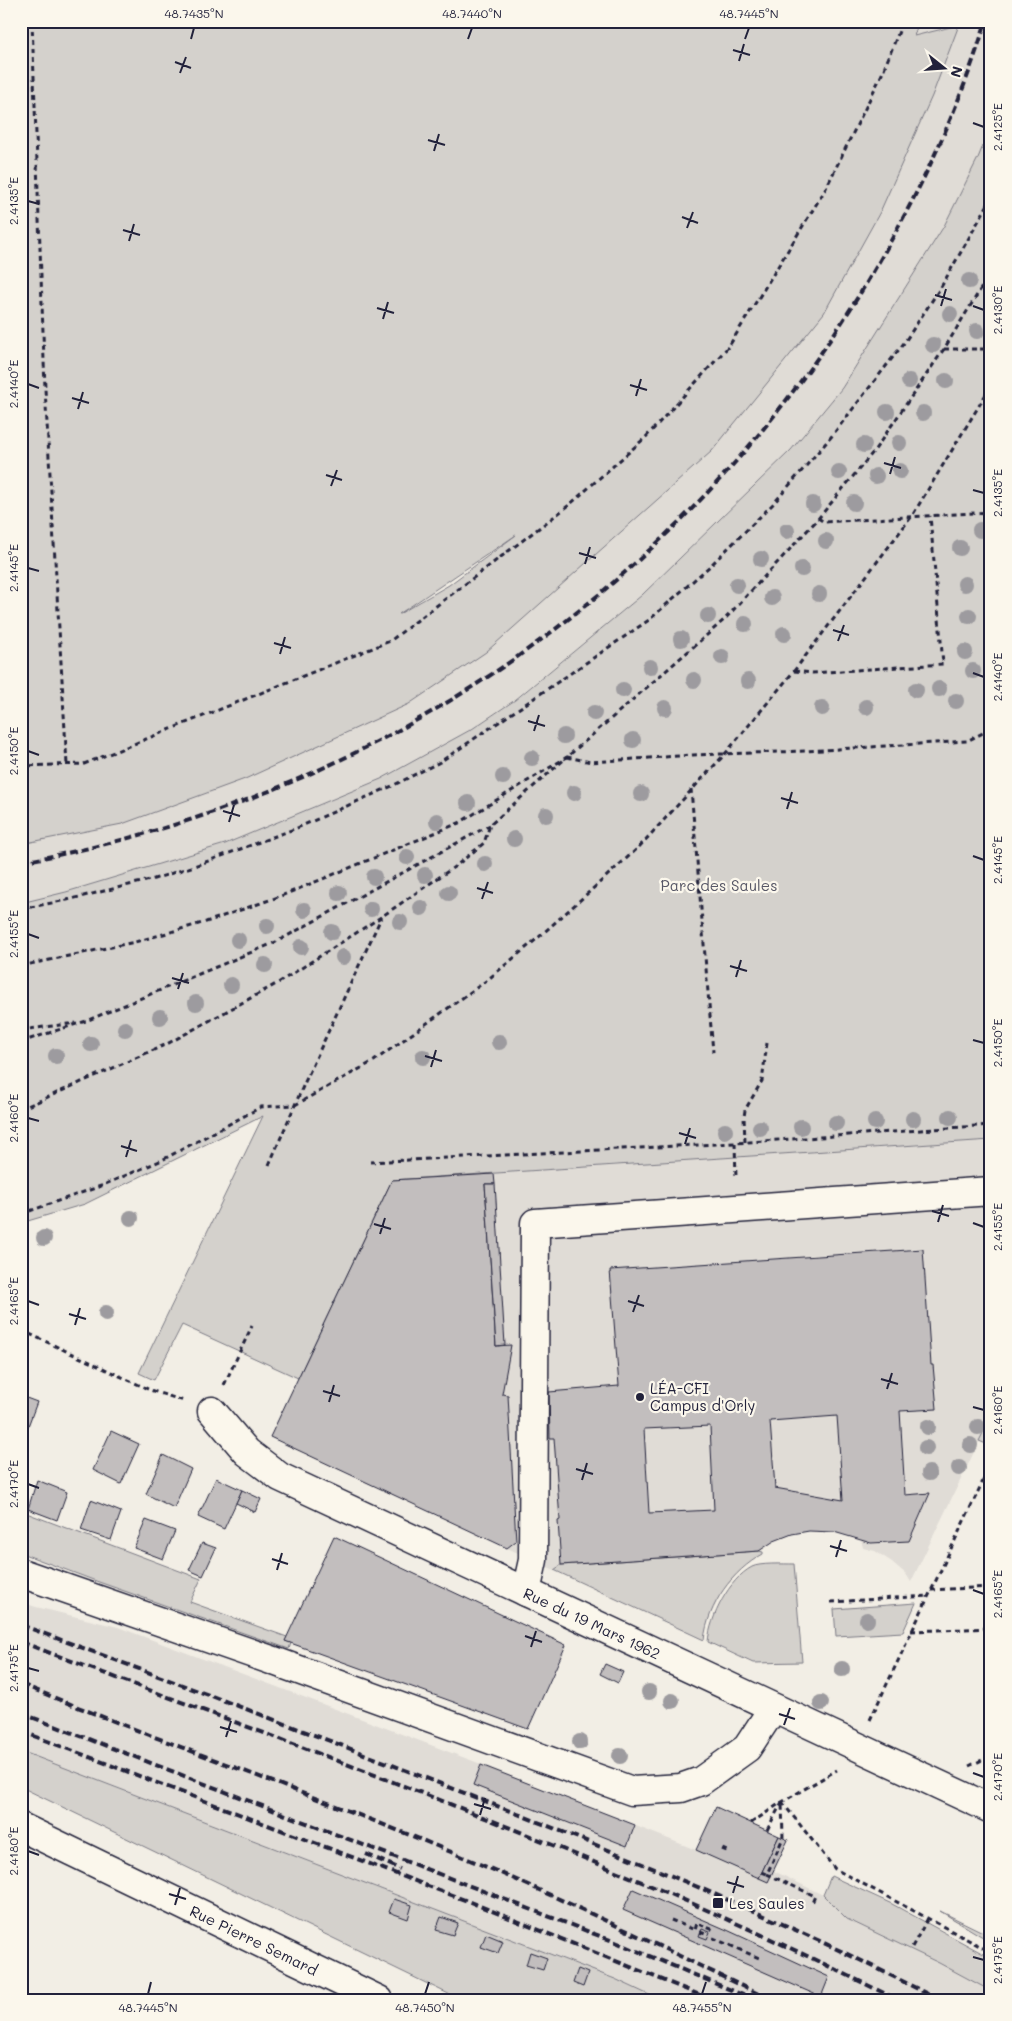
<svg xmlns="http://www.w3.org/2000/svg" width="1012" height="2021" font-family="Mali,sans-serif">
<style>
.built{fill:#e0dcd6}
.green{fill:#d4d1cc;stroke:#7b7a84;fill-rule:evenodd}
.building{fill:#c2bebe;stroke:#22223b;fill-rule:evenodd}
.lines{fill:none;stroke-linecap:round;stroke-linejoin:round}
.minor-casing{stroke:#22223b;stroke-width:31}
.path{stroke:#22223b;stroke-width:3;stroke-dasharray:5 4;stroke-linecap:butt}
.minor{stroke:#fbf7ec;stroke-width:28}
.rail{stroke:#22223b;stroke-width:4;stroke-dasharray:8 4;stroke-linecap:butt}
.tree{fill:#9d9b9f}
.ticks{fill:none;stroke:#22223b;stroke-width:2}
.poi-dot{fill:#22223b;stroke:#fbf7ec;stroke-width:2}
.labels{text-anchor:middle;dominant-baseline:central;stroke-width:4.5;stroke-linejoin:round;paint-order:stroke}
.park-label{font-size:15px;fill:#575766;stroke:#fbf7ec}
.poi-label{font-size:15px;fill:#22223b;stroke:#fbf7ec;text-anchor:start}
.street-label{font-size:15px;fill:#22223b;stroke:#fbf7ec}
.neatline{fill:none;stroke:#22223b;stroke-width:2}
.ticks-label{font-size:12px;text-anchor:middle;fill:#22223b}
</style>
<rect width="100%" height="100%" fill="#f2eee5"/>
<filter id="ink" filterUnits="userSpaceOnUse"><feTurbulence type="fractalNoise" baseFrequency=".02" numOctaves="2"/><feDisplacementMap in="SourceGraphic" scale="10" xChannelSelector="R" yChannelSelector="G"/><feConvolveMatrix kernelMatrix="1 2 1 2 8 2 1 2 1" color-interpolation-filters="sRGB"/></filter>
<g filter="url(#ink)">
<g class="built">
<path d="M919,21H991V126L979,158L944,226L842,388L791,450L642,595L514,700L472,729L381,779L225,844L66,892L21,903V801L486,652L914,36Z"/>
<path d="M991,1140V1417L911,1582L906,1574L892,1562L875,1551L863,1548L861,1539L834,1532L809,1531L792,1534L774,1541L760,1550L763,1552V1554L745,1566L723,1590L711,1614L705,1630L704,1640L270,1437L392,1180Z"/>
<path d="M21,1602L36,1607L118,1627L481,1764L696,1850L716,1807L788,1840L774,1871L823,1895L847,1919L939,1963L991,1991V2000H660L615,1979L21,1751Z"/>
</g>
<g class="green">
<path d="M21,21H919L914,36L959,25L932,96L880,212L824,313L712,451L486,652L409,704L245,779L122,824L21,844ZM516,535L449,585L399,614Z"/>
<path d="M991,126V1140L392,1180L298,1378L182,1325L154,1380L139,1373L263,1116L85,1204L21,1223V903L66,892L225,844L381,779L472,729L515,700L642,595L791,450L842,388L944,226L978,158Z"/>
<path d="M991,1417V1446L979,1441Z"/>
<path d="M21,1511L201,1579L190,1602L287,1637L285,1641L291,1643L289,1649L96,1581L21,1553Z"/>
<path d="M759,1551L763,1552V1554C732,1571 708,1604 704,1640L554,1570L561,1565Z"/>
<path d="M794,1564L802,1662L753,1663L708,1642C710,1617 729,1579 752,1567C759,1563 784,1564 794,1564Z"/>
<path d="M916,1603L903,1632L836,1636L834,1609Z"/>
<path d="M21,1751L615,1979L660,2000H461L21,1787Z"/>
<path d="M831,1876L892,1904L991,1958V1991L939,1963L847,1919L823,1895Z"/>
<path d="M940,1911L991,1936V1942Z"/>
</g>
<g class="building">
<path d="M494,1174L495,1184H485L496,1346L511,1345L502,1394L508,1395L516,1541L507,1548L270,1437L392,1180Z"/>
<path d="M485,1184H495L505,1345L496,1346Z"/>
<path d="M923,1249L931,1365H933L937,1409L900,1411L905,1495L930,1493L909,1541L871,1543L834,1532L809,1531L792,1534L774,1541L759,1551L561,1565L558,1521L560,1520L554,1438H550L549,1392L619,1386L610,1270ZM837,1416L843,1500L775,1488L770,1421ZM710,1426L714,1510L649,1513L644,1429Z"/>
<path d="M21,1396L37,1402L21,1445Z"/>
<path d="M111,1431L139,1444L121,1484L93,1470Z"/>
<path d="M163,1455L191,1469L174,1508L146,1494Z"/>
<path d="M216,1478L242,1490L224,1529L198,1517Z"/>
<path d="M37,1480L67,1492L57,1520L28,1509Z"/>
<path d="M242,1490L261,1499L255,1512L236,1503Z"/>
<path d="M91,1500L121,1512L111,1540L81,1530Z"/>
<path d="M146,1520L175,1531L163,1559L134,1548Z"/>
<path d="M334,1536L566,1645L528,1729L285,1641Z"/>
<path d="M202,1543L216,1548L203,1576L189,1570Z"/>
<path d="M605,1664L623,1672L618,1683L600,1674Z"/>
<path d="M481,1765L635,1825L627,1846L473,1785Z"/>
<path d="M716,1807L779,1836L759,1878L696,1850Z"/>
<path d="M779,1836L788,1840L768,1882L759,1878Z"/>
<path d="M633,1889L727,1930L829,1977L821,1997L623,1910Z"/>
<path d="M394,1899L412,1905L408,1919L389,1912Z"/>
<path d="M441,1917L458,1923L453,1935L436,1930Z"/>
<path d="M702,1929L710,1932L707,1939L699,1936Z"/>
<path d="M486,1934L503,1941L498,1953L481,1947Z"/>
<path d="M21,1943H25L21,1981Z"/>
<path d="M530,1952L547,1958L543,1970L526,1965Z"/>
<path d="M578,1969L588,1973L583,1987L573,1983Z"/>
<path d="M93,1994L103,1996V2000H93Z"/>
</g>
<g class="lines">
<g class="minor-casing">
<g id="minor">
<path d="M212,1411L247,1452L280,1477L991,1809"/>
<path d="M21,1573L274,1661L632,1791L681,1788L701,1781L747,1748L766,1719L771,1707"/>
<path d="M526,1592L533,1560L535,1223L991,1191"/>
<path d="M21,1827L379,2000"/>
</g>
</g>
<g class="path">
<path d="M32,21L45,389L67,765"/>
<path d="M991,272L944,349L874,451L817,520L724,620L567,757L591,762L693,755L806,751L967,741L983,733H991"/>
<path d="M944,349H991"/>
<path d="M818,518L824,522L991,512"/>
<path d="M794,671L812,673L943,664L930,516"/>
<path d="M21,766L84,764L390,641L568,506L646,437L729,346L825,190L882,74L903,21"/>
<path d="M691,789L713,1052"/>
<path d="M21,909L67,900L154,879L200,864L297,828L392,786L440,762L649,620L711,565L774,503L831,437L904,343L941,287L991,199"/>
<path d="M21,966L135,942L206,922L281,896L459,823L567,757L490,825L484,843L457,865L381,917L278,983L167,1044L21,1109"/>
<path d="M21,1030L76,1023"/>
<path d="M21,1042L86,1021L276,942L490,825"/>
<path d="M745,1142L744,1117L745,1110L762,1081L767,1043"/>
<path d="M735,1143L736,1178"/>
<path d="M370,1162L735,1143L991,1125"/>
<path d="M269,1165L304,1084L381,918"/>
<path d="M21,1214L101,1186L162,1160L261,1107L295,1105L374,1061L486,981L539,937L638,848L725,754L794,671L912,516L991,386"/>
<path d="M21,1330L150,1390L184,1401"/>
<path d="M224,1385L252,1326"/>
<path d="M931,1590L991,1587"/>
<path d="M831,1602L928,1596"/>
<path d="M911,1631L991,1628"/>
<path d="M870,1720L991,1464"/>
<path d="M969,1766L991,1756"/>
<path d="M782,1802L835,1869L991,1952"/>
<path d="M751,1823L782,1802L837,1770"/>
<path d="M767,1830L782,1802"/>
<path d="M722,1849L729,1852"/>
<path d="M762,1872L767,1874L783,1838L782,1802"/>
<path d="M767,1874L815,1896L812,1903"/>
<path d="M671,1920L695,1930L697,1923L716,1931"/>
<path d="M700,1932L708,1935"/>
<path d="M713,1938L759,1958"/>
<path d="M912,1947L928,1918"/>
</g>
<use href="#minor" class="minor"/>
<g class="rail">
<path d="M21,862C399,795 723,560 902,220C936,157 965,90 986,21"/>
<path d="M21,1625C186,1686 351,1748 515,1813C658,1869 802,1928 939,2000"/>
<path d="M21,1642C217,1716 415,1787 608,1868C706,1908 803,1953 898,2000"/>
<path d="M21,1684C176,1748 335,1802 489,1868C585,1909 677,1955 771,2000"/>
<path d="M21,1713L618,1943L755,2000"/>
<path d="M21,1731L470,1902L712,2000"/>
<path d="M366,1854L400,1869"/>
</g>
</g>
<g class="tree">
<circle cx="969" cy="281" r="8"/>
<circle cx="950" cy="314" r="8"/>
<circle cx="977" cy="331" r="8"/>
<circle cx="933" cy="345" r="8"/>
<circle cx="909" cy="381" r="8"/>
<circle cx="946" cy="381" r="8"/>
<circle cx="887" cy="412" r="8"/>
<circle cx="923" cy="413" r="8"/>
<circle cx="899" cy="443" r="8"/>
<circle cx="864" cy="445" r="8"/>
<circle cx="900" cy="471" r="8"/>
<circle cx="839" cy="472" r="8"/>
<circle cx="876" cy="476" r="8"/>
<circle cx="854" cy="503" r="8"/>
<circle cx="813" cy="504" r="8"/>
<circle cx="980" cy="530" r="8"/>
<circle cx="787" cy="531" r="8"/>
<circle cx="826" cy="541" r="8"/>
<circle cx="960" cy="548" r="8"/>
<circle cx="761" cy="559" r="8"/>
<circle cx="802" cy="569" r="8"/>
<circle cx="965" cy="584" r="8"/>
<circle cx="737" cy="585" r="8"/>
<circle cx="819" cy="594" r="8"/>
<circle cx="772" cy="598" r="8"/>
<circle cx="708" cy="616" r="8"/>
<circle cx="969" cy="616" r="8"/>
<circle cx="745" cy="624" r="8"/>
<circle cx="784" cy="634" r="8"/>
<circle cx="681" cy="639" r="8"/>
<circle cx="965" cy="652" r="8"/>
<circle cx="722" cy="657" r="8"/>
<circle cx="650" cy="667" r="8"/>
<circle cx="973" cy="671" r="8"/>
<circle cx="694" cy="680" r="8"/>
<circle cx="748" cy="681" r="8"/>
<circle cx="939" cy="689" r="8"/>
<circle cx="623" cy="690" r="8"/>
<circle cx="916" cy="690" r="8"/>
<circle cx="956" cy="701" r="8"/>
<circle cx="866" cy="707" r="8"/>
<circle cx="665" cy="708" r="8"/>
<circle cx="822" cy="708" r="8"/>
<circle cx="594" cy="713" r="8"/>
<circle cx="564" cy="736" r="8"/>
<circle cx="633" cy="740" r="8"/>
<circle cx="532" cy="758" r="8"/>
<circle cx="503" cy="777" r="8"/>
<circle cx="574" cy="793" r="8"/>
<circle cx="641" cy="794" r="8"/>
<circle cx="468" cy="803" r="8"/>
<circle cx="546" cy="815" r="8"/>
<circle cx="437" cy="821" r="8"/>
<circle cx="514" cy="839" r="8"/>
<circle cx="407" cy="857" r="8"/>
<circle cx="485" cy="864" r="8"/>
<circle cx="425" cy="875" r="8"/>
<circle cx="374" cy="877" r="8"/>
<circle cx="339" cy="893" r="8"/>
<circle cx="449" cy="893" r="8"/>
<circle cx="421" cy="908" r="8"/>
<circle cx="371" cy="909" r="8"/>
<circle cx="304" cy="910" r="8"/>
<circle cx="400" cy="922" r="8"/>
<circle cx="267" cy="926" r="8"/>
<circle cx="332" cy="932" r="8"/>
<circle cx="238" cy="940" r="8"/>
<circle cx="301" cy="947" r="8"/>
<circle cx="343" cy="957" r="8"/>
<circle cx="265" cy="965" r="8"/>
<circle cx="231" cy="985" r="8"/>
<circle cx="196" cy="1003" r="8"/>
<circle cx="160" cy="1017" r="8"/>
<circle cx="125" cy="1029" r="8"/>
<circle cx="499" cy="1042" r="8"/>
<circle cx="91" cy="1044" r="8"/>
<circle cx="56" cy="1056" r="8"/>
<circle cx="423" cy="1057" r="8"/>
<circle cx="950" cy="1117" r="8"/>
<circle cx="913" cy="1119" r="8"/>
<circle cx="875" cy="1122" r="8"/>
<circle cx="836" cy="1123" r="8"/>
<circle cx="801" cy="1127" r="8"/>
<circle cx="760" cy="1128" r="8"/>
<circle cx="725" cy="1131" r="8"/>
<circle cx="131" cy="1218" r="8"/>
<circle cx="44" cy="1238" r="8"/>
<circle cx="106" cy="1313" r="8"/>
<circle cx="928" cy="1427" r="8"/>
<circle cx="978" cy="1427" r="8"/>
<circle cx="970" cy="1445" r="8"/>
<circle cx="926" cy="1448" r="8"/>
<circle cx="959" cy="1468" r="8"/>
<circle cx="929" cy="1473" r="8"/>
<circle cx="867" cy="1620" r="8"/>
<circle cx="842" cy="1669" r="8"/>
<circle cx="649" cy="1692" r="8"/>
<circle cx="672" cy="1701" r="8"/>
<circle cx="821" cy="1703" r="8"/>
<circle cx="580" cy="1742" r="8"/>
<circle cx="620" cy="1756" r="8"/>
</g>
</g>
<path class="ticks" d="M191,39L194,28M468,39L472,28M745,39L749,28M733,50L750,55M739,61L744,44M175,62L191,68M180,73L186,57M973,123L984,127M428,140L445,145M434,151L439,134M28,201L39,204M682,217L698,223M687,228L693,212M123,230L140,235M129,241L134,224M935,295L952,300M941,306L946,289M973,306L984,310M377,308L394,313M383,319L388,302M28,384L39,388M630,385L647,390M636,396L641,379M72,398L89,403M78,409L83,392M884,463L901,468M890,474L895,457M326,475L342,480M331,486L337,470M973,490L984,493M579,553L596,558M585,564L590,547M28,568L39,571M833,630L849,635M838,641L844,625M274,643L291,648M280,654L285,637M973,673L984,677M528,721L545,726M534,731L539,715M28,751L39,755M781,798L798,803M787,809L792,792M223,811L240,816M229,822L234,805M973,856L984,860M477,888L493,893M482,899L488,882M28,934L39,938M730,966L747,971M736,977L741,960M172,978L189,983M178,989L183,973M973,1040L984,1043M425,1056L442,1061M431,1067L436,1050M28,1118L39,1121M679,1133L696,1138M685,1144L690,1128M121,1146L137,1151M126,1157L131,1140M932,1211L949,1216M938,1222L943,1205M973,1223L984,1227M374,1224L391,1229M380,1234L385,1218M28,1301L39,1305M628,1301L644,1306M633,1312L639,1295M69,1314L86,1319M75,1325L80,1308M881,1379L898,1384M887,1389L892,1373M323,1391L340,1396M329,1402L334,1385M973,1407L984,1410M576,1469L593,1474M582,1480L587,1463M28,1484L39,1488M830,1546L847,1551M836,1557L841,1540M272,1559L288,1564M277,1570L282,1553M973,1590L984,1594M525,1636L542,1642M531,1647L536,1631M28,1668L39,1671M779,1714L795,1719M784,1725L790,1708M220,1727L237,1732M226,1737L231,1721M973,1773L984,1777M474,1804L491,1809M480,1815L485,1798M28,1851L39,1855M727,1882L744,1887M733,1893L738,1876M169,1894L186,1899M175,1905L180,1888M973,1957L984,1960M148,1994L151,1982M425,1994L429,1982M702,1994L706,1982"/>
<g class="poi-dot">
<circle cx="640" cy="1397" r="5"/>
<rect x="712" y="1897" width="12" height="12" rx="2.5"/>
</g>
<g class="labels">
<g class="park-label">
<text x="719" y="885">Parc des Saules</text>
</g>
<g class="poi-label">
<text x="650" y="1388">LÉA-CFI<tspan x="650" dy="17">Campus d'Orly</tspan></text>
<text x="729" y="1903">Les Saules</text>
</g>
<g class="street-label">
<text transform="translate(592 1623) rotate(25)">Rue du 19 Mars 1962</text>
<text transform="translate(254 1940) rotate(26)">Rue Pierre Semard</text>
</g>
</g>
<rect width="1012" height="2021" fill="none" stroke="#fbf7ec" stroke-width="55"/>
<g transform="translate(944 68) rotate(107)" stroke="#fbf7ec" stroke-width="4" paint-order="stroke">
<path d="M0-4L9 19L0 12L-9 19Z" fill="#22223b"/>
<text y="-8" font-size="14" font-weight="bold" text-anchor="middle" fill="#22223b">N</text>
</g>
<rect x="28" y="28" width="956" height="1966" class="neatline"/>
<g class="ticks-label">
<text x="194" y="18">48.7435°N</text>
<text x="472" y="18">48.7440°N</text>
<text x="749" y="18">48.7445°N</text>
<text transform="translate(998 127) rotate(-90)" y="4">2.4125°E</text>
<text transform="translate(14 201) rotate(-90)" y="4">2.4135°E</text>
<text transform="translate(998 310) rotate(-90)" y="4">2.4130°E</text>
<text transform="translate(14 384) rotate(-90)" y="4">2.4140°E</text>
<text transform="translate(998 493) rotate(-90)" y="4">2.4135°E</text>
<text transform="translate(14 568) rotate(-90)" y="4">2.4145°E</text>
<text transform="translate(998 677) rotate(-90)" y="4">2.4140°E</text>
<text transform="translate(14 751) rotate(-90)" y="4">2.4150°E</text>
<text transform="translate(998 860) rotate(-90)" y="4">2.4145°E</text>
<text transform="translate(14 934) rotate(-90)" y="4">2.4155°E</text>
<text transform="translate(998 1043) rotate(-90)" y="4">2.4150°E</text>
<text transform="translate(14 1118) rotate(-90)" y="4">2.4160°E</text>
<text transform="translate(998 1227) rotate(-90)" y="4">2.4155°E</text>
<text transform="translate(14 1301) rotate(-90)" y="4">2.4165°E</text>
<text transform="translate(998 1410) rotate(-90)" y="4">2.4160°E</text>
<text transform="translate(14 1484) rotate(-90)" y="4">2.4170°E</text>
<text transform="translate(998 1594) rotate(-90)" y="4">2.4165°E</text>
<text transform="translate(14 1668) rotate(-90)" y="4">2.4175°E</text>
<text transform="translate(998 1777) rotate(-90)" y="4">2.4170°E</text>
<text transform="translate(14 1851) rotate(-90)" y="4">2.4180°E</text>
<text transform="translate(998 1960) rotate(-90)" y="4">2.4175°E</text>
<text x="148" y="2012">48.7445°N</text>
<text x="425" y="2012">48.7450°N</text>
<text x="702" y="2012">48.7455°N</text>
</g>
</svg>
